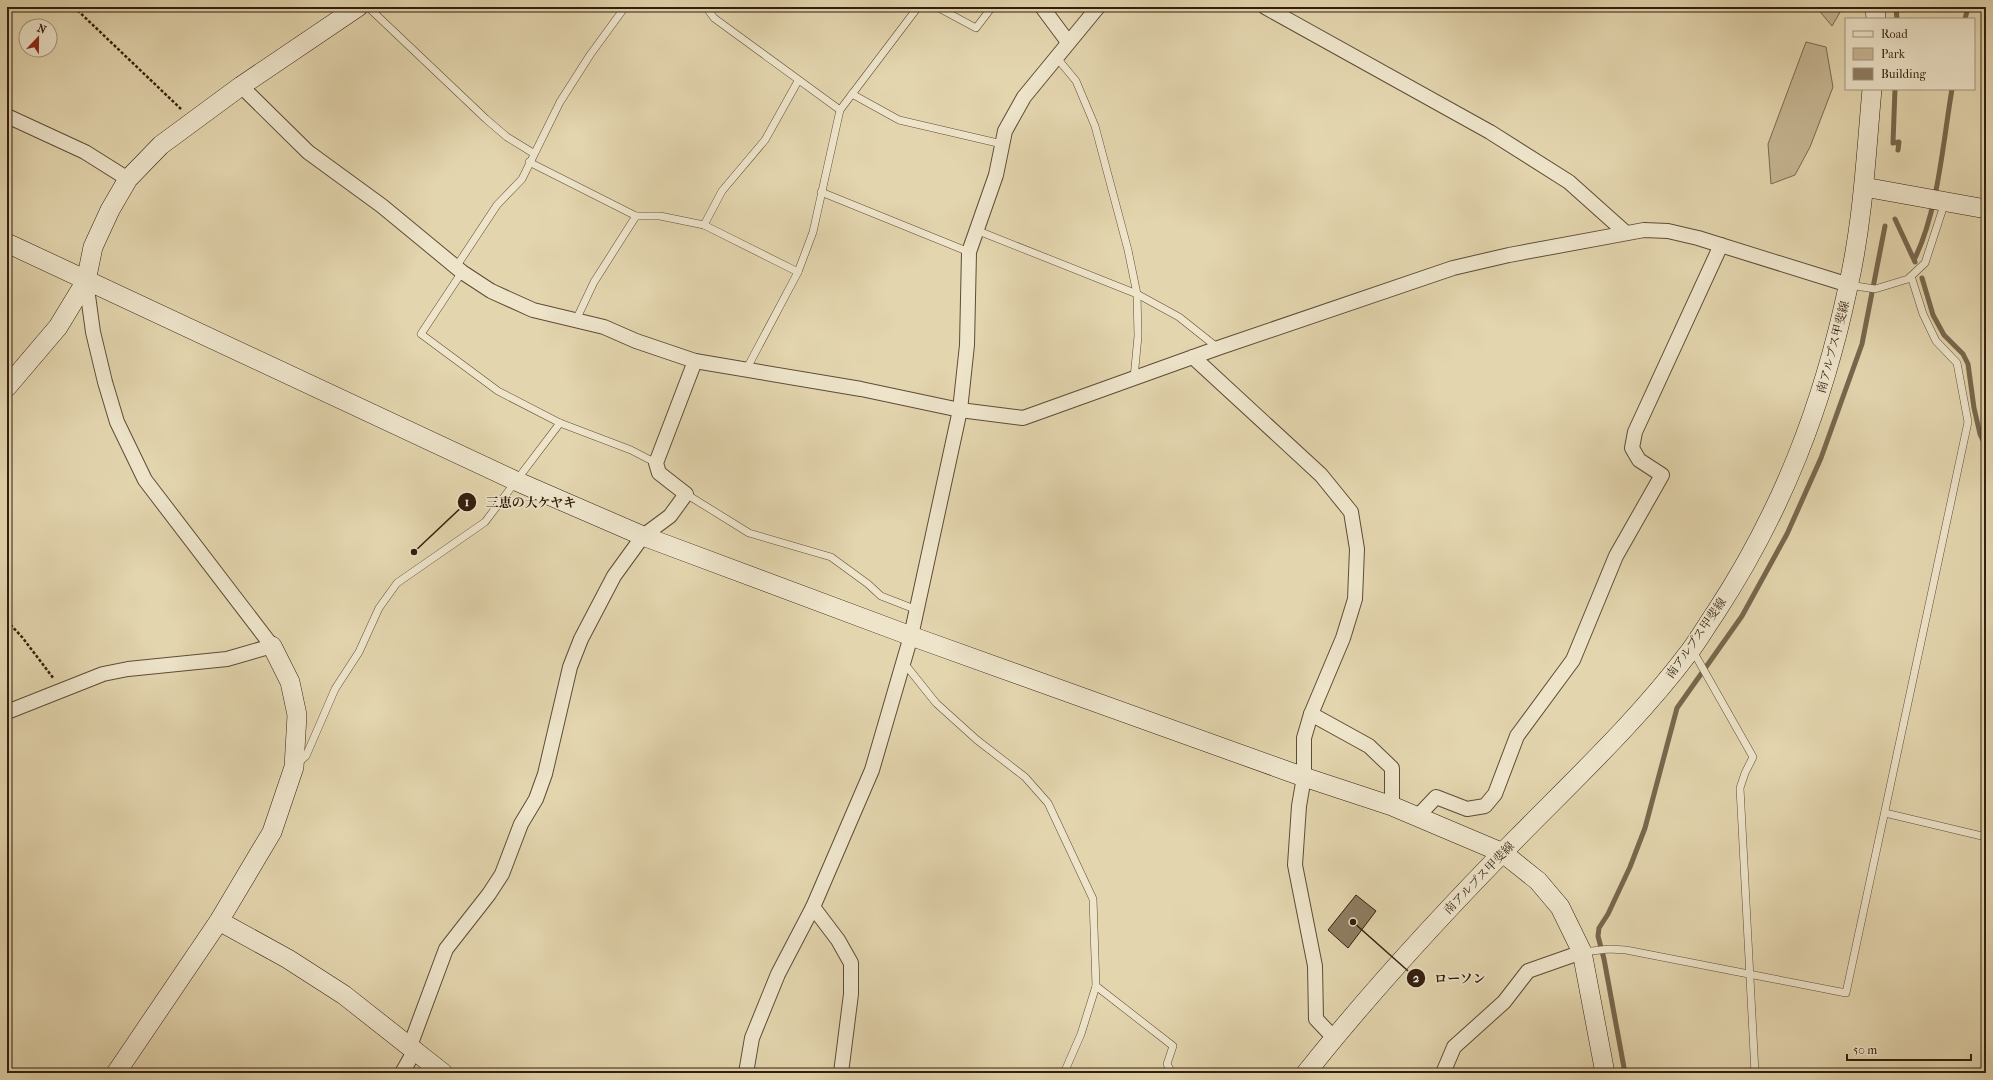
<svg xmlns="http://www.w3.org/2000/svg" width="1993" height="1080" font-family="'IM FELL French Canon','Noto Serif JP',serif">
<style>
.green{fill:#c5b693;stroke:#7c6a50}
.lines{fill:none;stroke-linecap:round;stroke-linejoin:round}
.stream{stroke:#78674d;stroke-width:5}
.building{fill:#8e7d61;stroke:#321e0d}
.lane-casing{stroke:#5e4c35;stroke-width:8}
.street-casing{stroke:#5e4c35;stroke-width:16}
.secondary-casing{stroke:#321e0d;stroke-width:20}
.path{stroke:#321e0d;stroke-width:2.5;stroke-dasharray:3 2;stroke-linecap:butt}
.lane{stroke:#ede4ca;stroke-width:7}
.street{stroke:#ede4ca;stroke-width:14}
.secondary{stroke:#ede4ca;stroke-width:19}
.labels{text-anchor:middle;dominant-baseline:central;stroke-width:3;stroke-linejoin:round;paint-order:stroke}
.street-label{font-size:12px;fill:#321e0d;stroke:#ede4ca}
.leader{fill:none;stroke:#321e0d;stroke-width:1.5}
.callout-dot{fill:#321e0d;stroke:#ede4ca;stroke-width:1.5}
.mark-label{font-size:12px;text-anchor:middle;font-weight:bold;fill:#fff}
.callout-label{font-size:13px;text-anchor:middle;font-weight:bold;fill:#321e0d;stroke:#ede4ca;stroke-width:3;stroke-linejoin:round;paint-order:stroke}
</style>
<rect width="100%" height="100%" fill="#e3d5ae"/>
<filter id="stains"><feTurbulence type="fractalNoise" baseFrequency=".005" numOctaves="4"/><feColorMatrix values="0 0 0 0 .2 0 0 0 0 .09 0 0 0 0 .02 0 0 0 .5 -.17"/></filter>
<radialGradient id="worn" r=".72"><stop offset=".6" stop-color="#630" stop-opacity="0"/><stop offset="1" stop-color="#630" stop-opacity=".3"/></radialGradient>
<g class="green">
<path d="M1816,7H1843L1832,26Z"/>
<path d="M1806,42L1826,47L1833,87L1810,147L1795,175L1771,184L1768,144Z"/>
</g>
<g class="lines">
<g class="stream">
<path d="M1896,7L1897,19"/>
<path d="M1965,19L1968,7"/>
<path d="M1895,89L1893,143L1899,142L1898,150"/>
<path d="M1895,219L1915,262"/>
<path d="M1915,258C1938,211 1943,142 1952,89"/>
<path d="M1922,278L1933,315L1944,335L1963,354L1968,364L1974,408L1980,434L1986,447"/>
<path d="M1625,1073L1604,959L1598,936L1599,928L1608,914L1630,867L1645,828L1677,708L1742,616L1787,534L1821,458L1862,344L1885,226"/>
</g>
</g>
<path class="building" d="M1356,895L1376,911L1348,948L1328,930Z"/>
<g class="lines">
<g class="lane-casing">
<g id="lane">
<path d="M368,7L486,119L507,137L533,153"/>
<path d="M706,7L714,18L840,110"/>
<path d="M937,7L976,28L992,7"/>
<path d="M1057,58L1076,81L1095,126L1128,250L1137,294L1138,336L1134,378"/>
<path d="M852,94L899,120L1002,144"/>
<path d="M529,162L636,216H660L704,225L798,272"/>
<path d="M821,192L969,252"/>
<path d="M704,225L722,191L765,140L798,81"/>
<path d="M976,230L1137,294L1179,317L1218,348"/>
<path d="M456,267L497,205L522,179L560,102L590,55L625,7"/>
<path d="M462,272L421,334L498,391L560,423L631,450L656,463"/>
<path d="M1849,285L1875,289L1908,279L1925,263L1945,202"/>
<path d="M576,320L594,282L636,216"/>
<path d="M746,370L798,272L813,232L840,110L918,7"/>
<path d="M686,494L749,533L831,557L868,584L881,596L917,610"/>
<path d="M1693,651L1753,757L1745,773L1740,788L1755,1073"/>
<path d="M904,663L936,703L977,740L1025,777L1048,803L1093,899L1096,986L1173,1046L1167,1064L1172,1073"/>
<path d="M297,764L306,756L335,689L359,652L379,608L397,583L485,522L560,423"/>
<path d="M1885,813L1986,837"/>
<path d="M1583,952L1609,949L1626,950L1846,993L1968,422L1957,363L1936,341L1923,314L1911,276"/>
<path d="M1064,1073L1081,1034L1096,986"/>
</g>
</g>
<g class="street-casing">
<g id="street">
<path d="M1042,7L1068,42"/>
<path d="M1265,7L1490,132L1569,182L1626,233"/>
<path d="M241,86L308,152L382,206L462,272L491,291L533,310L604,327L636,341L695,361L861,389L960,410L1023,418L1218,348L1453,268L1509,255L1644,230L1668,231L1698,238L1849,285"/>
<path d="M7,116L85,152L128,179"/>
<path d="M1193,357L1321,475L1351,512L1357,549L1355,599L1343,638L1311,714L1304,738V777L1299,806L1295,865L1315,966L1316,1019L1334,1038"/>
<path d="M7,712L103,674L128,669L227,659L272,646L145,480L117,422L105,382L93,332L86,281"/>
<path d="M1311,714L1369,746L1392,768V806"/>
<path d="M1418,816L1436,797L1467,809L1485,806L1495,794L1517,736L1573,660L1616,556L1662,475L1639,460L1632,448L1635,432L1721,245"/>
<path d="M813,907L838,940L851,963V994L841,1073"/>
<path d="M410,1046L446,949L489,894L502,874L521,824L536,799L545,774L570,667L581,639L614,576L643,536L670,516L686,494L659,473L656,463L695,361"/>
<path d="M402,1073L415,1050"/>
<path d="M746,1073L752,1038L778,974L813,907L872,770L911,636L960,410L967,345L969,252L996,175L1005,131L1024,97L1098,7"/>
<path d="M1443,1073L1454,1047L1504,1002L1528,971L1582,952"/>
</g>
</g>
<g class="secondary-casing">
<g id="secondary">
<path d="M1875,7L1876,19"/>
<path d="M1864,187L1986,209"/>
<path d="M7,243L516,481L643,536L911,636L1304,777L1392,806L1503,853L1538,881L1560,907L1582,952L1605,1073"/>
<path d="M7,387L58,327L86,281L93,247L110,210L128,179L161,145L241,86L358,7"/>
<path d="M219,921L288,959L344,995L443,1073"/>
<path d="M116,1073L219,921L272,832L294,767L297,715L290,682L272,646"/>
<path d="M1306,1073C1372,990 1444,912 1518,837C1577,777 1639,719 1690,651C1699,639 1707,625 1716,612C1782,511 1823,405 1848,287C1863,222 1866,155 1872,89"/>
</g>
</g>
<g class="path">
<path d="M74,7L181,109"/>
<path d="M7,621L22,637L54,679"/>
</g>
<use href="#lane" class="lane"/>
<use href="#street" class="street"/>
<use href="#secondary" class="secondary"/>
</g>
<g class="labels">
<g class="street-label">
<text transform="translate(1833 347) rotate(-75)">南アルプス甲斐線</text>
<text transform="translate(1696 638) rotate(-55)">南アルプス甲斐線</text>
<text transform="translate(1479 878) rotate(-46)">南アルプス甲斐線</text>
</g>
</g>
<path class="leader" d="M414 552L467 502M1353 922L1416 978"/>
<g class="callout-dot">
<circle cx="414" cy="552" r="4"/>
<circle cx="1353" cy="922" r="4"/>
<circle cx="467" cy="502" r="10"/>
<circle cx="1416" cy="978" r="10"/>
</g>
<g class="mark-label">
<text x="467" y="506">1</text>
<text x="1416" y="982">2</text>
</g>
<g class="callout-label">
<text x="531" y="507">三恵の大ケヤキ</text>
<text x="1460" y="983">ローソン</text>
</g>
<rect width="1993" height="1080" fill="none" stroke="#e3d5ae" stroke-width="24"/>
<rect x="8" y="8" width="1977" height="1064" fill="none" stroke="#321e0d" stroke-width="2"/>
<rect x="12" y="12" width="1969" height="1056" fill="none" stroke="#321e0d"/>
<rect x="1845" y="18" width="130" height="72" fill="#ede4ca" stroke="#a2957e"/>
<rect x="1853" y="31" width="20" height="6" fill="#ede4ca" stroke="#a2957e"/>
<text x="1881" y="38" font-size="12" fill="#321e0d">Road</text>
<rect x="1853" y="48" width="20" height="12" fill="#c5b693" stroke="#a2957e"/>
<text x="1881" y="58" font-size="12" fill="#321e0d">Park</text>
<rect x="1853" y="68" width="20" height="12" fill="#8e7d61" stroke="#a2957e"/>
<text x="1881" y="78" font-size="12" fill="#321e0d">Building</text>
<g transform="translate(38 38) rotate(22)"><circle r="19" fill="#ede4ca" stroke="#a2957e"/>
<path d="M0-3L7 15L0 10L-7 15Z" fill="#8f2418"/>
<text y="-6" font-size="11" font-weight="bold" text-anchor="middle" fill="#321e0d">N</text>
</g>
<path d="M1847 1054v6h124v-6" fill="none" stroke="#321e0d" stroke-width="2"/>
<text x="1853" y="1054" font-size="12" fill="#321e0d" stroke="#ede4ca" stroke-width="3" paint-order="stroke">50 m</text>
<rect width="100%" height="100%" filter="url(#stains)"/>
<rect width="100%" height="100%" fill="url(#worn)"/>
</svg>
